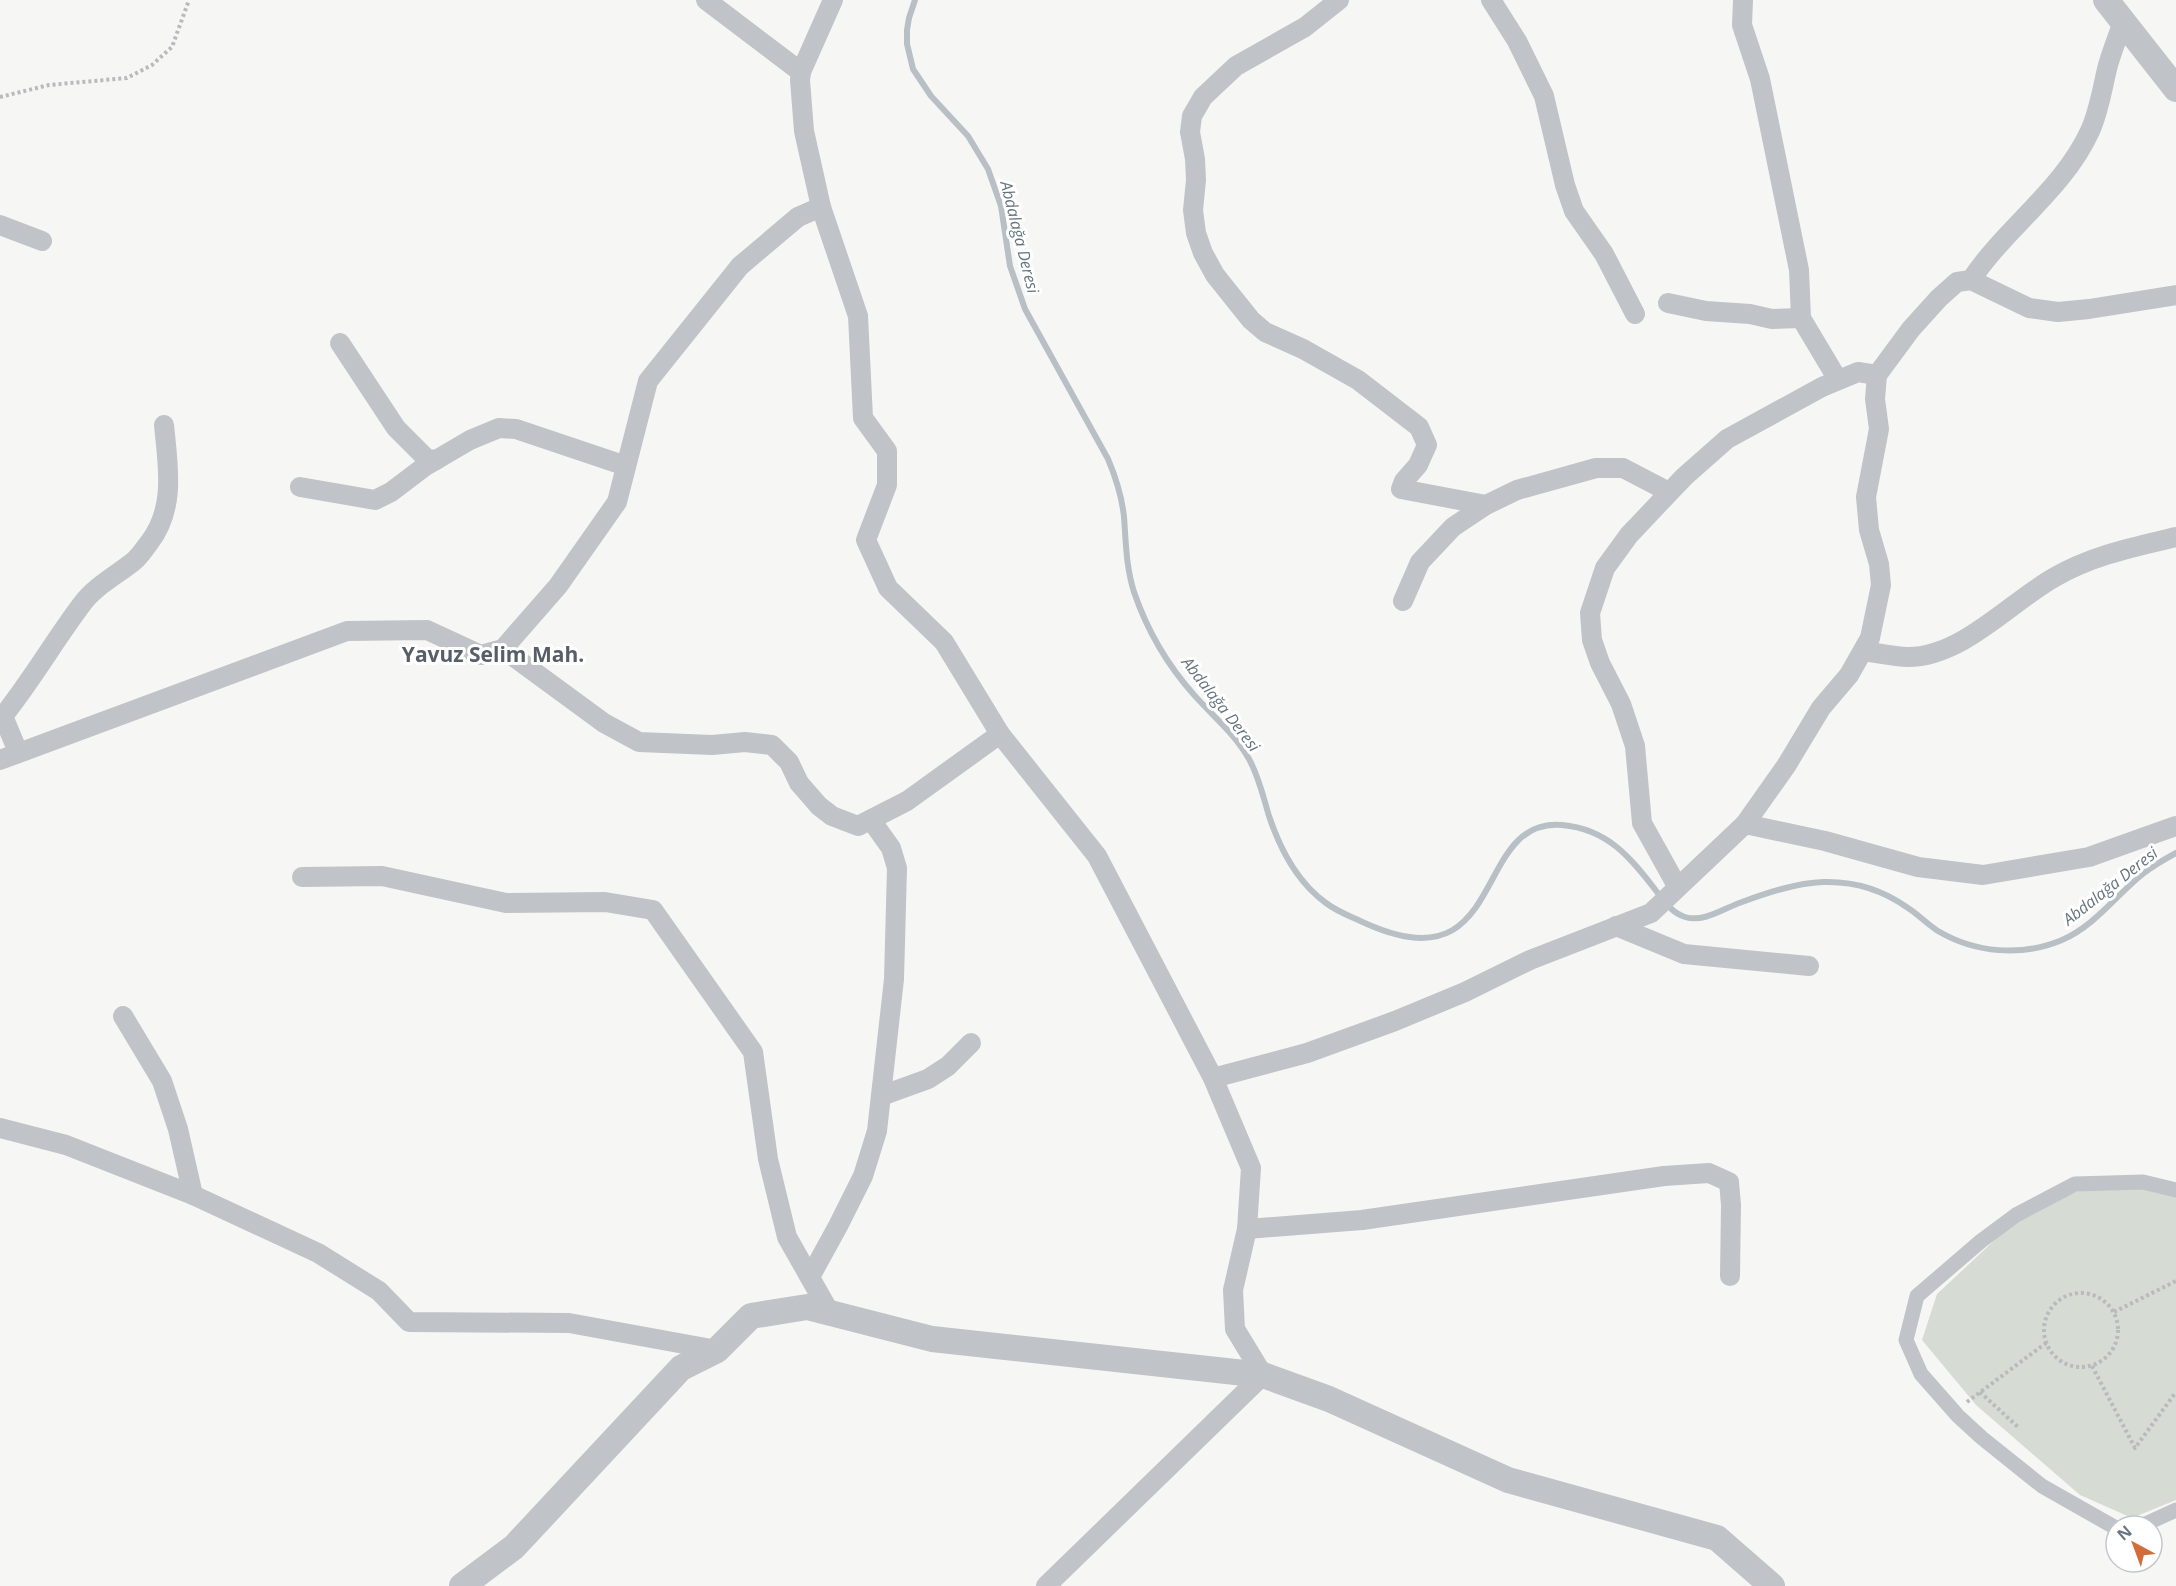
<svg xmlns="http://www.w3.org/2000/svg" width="2176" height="1586" font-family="'Open Sans',sans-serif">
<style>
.green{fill:#d6dbd4}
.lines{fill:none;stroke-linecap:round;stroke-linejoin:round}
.stream{stroke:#b8c0c6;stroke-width:6}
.path{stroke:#b8babd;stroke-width:4;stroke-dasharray:3 3;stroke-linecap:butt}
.pedestrian{stroke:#c0c3c7;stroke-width:15}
.minor{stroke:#c0c3c7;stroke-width:20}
.tertiary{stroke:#c0c3c7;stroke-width:26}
.labels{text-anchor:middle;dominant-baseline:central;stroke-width:6;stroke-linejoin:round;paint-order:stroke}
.water-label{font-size:16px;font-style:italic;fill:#65747e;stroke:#fff}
.district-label{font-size:21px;font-weight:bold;fill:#565e68;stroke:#fff}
</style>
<rect width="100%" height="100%" fill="#f6f7f4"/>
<path class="green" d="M2103,1179L2176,1188V1500L2132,1518L2080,1495L1976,1405L1922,1340L1937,1294L2014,1222Z"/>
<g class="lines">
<path class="stream" d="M915,0L909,18L907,30V44L913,69L931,96L968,136L988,169L1001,206L1010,266L1025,309L1108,459C1116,478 1122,497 1124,517C1126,543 1126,567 1134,592C1147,630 1168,666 1195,696C1214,717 1235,734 1249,759C1259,777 1263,796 1269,816C1280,849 1298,883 1326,903C1339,913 1353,917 1367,924C1509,987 1471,817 1562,825C1608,829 1631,858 1657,892C1665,902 1672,913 1685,917C1704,923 1724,908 1742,902C1767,893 1796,883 1823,882C1853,881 1883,890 1908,908C1919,915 1927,924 1938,931C1975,953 2022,957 2062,940C2096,925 2116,895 2144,873C2154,865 2165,859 2176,853"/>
<g class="path">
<path d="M0,97L49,85L127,78L152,65L172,47L189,0"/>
<circle cx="2081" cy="1330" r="37"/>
<path d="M2114,1312L2176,1281"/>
<path d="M2092,1366L2135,1448L2176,1392"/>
<path d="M1980,1392L2019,1428"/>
<path d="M1967,1402L2046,1343"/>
</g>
<g class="pedestrian">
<path d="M2141,1526L2176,1510"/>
<path d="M2116,1528L2042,1486L1982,1438L1958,1416L1921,1374L1906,1340L1917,1296L1981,1241L2016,1215L2075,1184L2143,1182L2176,1190"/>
</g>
<g class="minor">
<path d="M706,0L801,72"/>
<path d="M833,0L801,72L800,80L804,131L821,207L858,316L863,418L887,451V485L866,540L888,588L944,642L1000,734L1097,856L1213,1078L1251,1168L1247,1229L1233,1290L1235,1329L1263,1375L1046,1586"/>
<path d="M1339,0L1305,27L1236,66L1203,97L1192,116L1190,132L1195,159L1196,180L1193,210L1196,233L1203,253L1215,275L1251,320L1265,332L1303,349L1358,380L1419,427L1427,445L1418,465L1404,481L1401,489L1486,505"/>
<path d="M1491,0L1517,41L1544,96L1565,185L1574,211L1604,254L1635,314"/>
<path d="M1743,0L1742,25L1760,79L1799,270L1801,318L1838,380"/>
<path d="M0,225L42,241"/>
<path d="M1971,280C2006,227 2063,190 2090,131C2099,111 2102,90 2107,69C2111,53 2118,37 2123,21"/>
<path d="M1668,303L1706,311L1750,314L1772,319L1801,318"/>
<path d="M340,343L396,428L427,459L436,460"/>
<path d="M300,487L375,500L391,492L424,467L470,440L499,428L516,429L626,466"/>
<path d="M1403,601L1420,562L1453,527L1486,505L1517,490L1596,468H1623L1669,492"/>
<path d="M503,649L604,723L639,742L712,745L745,742L772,745L789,762L799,783L819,806L832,816L858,826L907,801L1000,734"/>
<path d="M1863,651C1878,653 1894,657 1908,657C1962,657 2010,602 2055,577C2093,555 2134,547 2176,537"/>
<path d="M18,752L3,716C32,680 54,641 82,604C95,586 117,575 134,561C140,556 144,549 149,543C176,508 168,466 164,425"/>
<path d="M0,760L347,631L427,630L481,655L503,649L558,586L617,502L648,381L740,266L798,217L821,207"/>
<path d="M1745,824L1825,841L1918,867L1983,875L2089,857L2176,826"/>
<path d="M302,877L382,876L506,903L605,902L653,910L753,1052L768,1159L787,1237L830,1313"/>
<path d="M1677,886L1642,823L1635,746L1621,704L1600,663L1592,640L1590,613L1605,568L1629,535L1684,477L1727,439L1822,387L1858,372L1877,375"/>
<path d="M1616,926L1684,954L1809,966"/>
<path d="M123,1016L162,1081L178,1129L193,1195"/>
<path d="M1213,1078L1307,1053L1395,1021L1465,992L1530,960L1651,913L1745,824L1786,766L1821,708L1849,675L1870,638L1881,585L1879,564L1869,530L1866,497L1879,429L1875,399L1877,375L1911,329L1939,298L1957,282L1971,280L2029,308L2058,312L2089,309L2176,295"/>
<path d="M881,1096L928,1079L948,1066L971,1043"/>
<path d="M0,1128L66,1145L193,1195L318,1253L379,1291L409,1322L569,1323L717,1350"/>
<path d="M1247,1229L1362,1220L1664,1176L1709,1173L1729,1182L1731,1205L1730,1276"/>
<path d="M810,1277L838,1226L863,1176L877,1131L894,979L897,868L891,848L871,820"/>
</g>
<g class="tertiary">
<path d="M2106,0L2176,89"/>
<path d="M462,1586L514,1547L681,1368L717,1350L751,1316L807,1307L932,1339L1263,1375L1329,1399L1508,1480L1717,1538L1772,1586"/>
</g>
</g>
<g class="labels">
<g class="water-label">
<text transform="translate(1020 237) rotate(76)">Abdalağa Deresi</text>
<text transform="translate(1221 704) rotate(52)">Abdalağa Deresi</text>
<text transform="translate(2110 886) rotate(-38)">Abdalağa Deresi</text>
</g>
<g class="district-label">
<text x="493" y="654">Yavuz Selim Mah.</text>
</g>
</g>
<g transform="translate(2134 1544) rotate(319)"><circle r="28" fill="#ffffff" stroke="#c3c7cd" stroke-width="1.5"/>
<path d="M0-4.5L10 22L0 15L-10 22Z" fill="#d16d39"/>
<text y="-9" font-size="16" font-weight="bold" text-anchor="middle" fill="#697482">N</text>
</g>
</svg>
